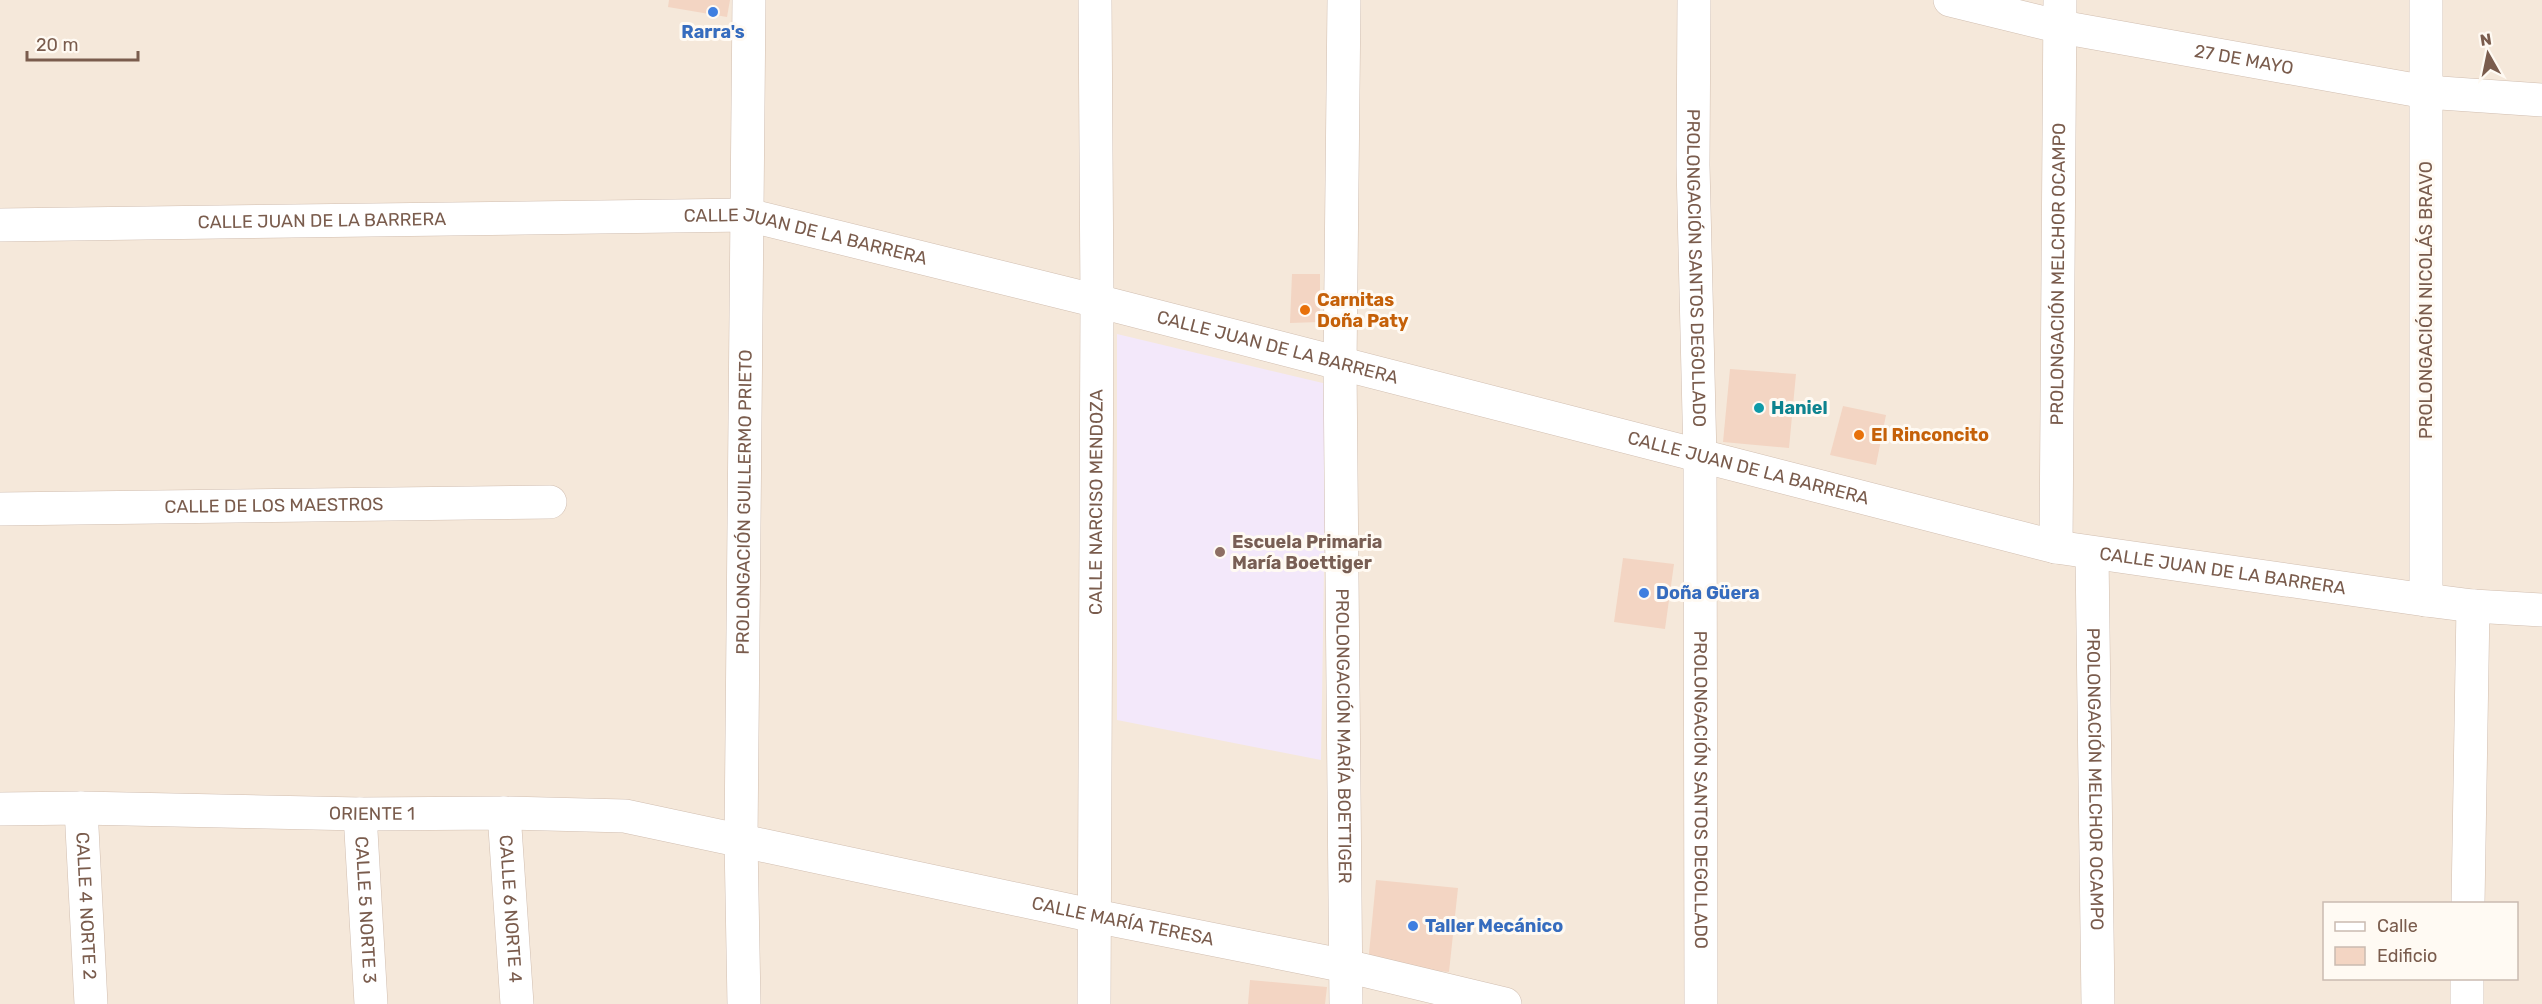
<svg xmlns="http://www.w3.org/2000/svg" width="2542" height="1004" font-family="Rubik,sans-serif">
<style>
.residential{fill:#f5e8da;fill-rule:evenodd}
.education{fill:#f3e8fa}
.building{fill:#f3d5c3}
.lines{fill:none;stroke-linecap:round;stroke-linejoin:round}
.minor-casing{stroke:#d1beb0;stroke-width:34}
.minor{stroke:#fff;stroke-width:33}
.shop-dot{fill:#3f7fe0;stroke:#fffaf3;stroke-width:2}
.food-dot{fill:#e8710a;stroke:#fffaf3;stroke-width:2}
.culture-dot{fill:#0f9aa8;stroke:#fffaf3;stroke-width:2}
.education-dot{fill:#8d6e63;stroke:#fffaf3;stroke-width:2}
.labels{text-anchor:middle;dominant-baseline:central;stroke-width:6;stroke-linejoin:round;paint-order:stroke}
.shop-label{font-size:18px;font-weight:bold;fill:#366cbe;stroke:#fffaf3;text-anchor:start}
.street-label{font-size:18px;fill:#7a5c4d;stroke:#fffaf3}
.food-label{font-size:18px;font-weight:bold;fill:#c56008;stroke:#fffaf3;text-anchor:start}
.culture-label{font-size:18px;font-weight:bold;fill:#0d838f;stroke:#fffaf3;text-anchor:start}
.education-label{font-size:18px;font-weight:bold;fill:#785e54;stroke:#fffaf3;text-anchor:start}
</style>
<rect width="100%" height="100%" fill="#fdf6ec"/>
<path class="residential" d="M0,0H2542V1004H0ZM2324,904H2516V978H2324Z"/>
<path class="education" d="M1117,334L1327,384L1321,760L1117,720Z"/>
<g class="building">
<path d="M669,0H730L727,17L668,7Z"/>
<path d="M1292,274H1320V322L1290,323Z"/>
<path d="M1730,369L1796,374L1789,448L1723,442Z"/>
<path d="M1843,406L1886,415L1876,465L1830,455Z"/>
<path d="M1623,558L1674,564L1665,629L1614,622Z"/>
<path d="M1376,880L1458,888L1449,972L1368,964Z"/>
<path d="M1250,980L1327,987L1325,1004H1248Z"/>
</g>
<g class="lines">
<g class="minor-casing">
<g id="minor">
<path id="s1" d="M1344,0L1340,365L1346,1004"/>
<path id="s2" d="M1694,0L1693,165L1700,457L1701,1004"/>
<path id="s3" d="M1950,0L2061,27L2426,92L2542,100"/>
<path d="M2426,0V600"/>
<path id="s4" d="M0,225L748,215L1097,301L2056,547L2426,600L2473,606L2542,610"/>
<path id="s5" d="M0,509L550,502"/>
<path id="s6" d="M2056,547L2060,0"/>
<path id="s7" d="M2092,554L2098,1004"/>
<path id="s8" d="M81,808L91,1004"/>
<path id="s9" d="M0,809L81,808L360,814L504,813L625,816L1095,916L1346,966L1505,1004"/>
<path id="s10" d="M504,813L517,1004"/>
<path id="s11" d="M360,814L371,1004"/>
<path d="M2468,904L2473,606"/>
<path id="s12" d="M744,1004L741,840L749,0"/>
<path id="s13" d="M1094,1004L1097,301L1095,0"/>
<path d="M2467,1004V978"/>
</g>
</g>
<use href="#minor" class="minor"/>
</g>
<g class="shop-dot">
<circle cx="713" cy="12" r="6"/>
<circle cx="1644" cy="593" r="6"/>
<circle cx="1413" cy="926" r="6"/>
</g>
<g class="food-dot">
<circle cx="1305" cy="310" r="6"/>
<circle cx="1859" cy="435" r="6"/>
</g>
<circle class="culture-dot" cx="1759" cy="408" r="6"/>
<circle class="education-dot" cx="1220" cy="552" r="6"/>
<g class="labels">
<g class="shop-label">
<text x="713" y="32" text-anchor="middle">Rarra's</text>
<text x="1656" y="593">Doña Güera</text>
<text x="1425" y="926">Taller Mecánico</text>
</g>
<g class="street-label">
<text stroke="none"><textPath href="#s3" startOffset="300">27 DE MAYO</textPath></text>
<text stroke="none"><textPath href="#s4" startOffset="322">CALLE JUAN DE LA BARRERA</textPath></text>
<text stroke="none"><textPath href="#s4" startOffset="808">CALLE JUAN DE LA BARRERA</textPath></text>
<text stroke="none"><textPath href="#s2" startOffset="268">PROLONGACIÓN SANTOS DEGOLLADO</textPath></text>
<text stroke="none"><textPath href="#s6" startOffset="273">PROLONGACIÓN MELCHOR OCAMPO</textPath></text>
<text transform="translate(2426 300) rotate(-90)">PROLONGACIÓN NICOLÁS BRAVO</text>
<text stroke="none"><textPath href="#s4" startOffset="1294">CALLE JUAN DE LA BARRERA</textPath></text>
<text stroke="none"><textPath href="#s4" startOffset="1780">CALLE JUAN DE LA BARRERA</textPath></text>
<text stroke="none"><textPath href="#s12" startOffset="502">PROLONGACIÓN GUILLERMO PRIETO</textPath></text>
<text stroke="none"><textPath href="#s13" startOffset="502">CALLE NARCISO MENDOZA</textPath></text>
<text stroke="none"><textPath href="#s5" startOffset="274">CALLE DE LOS MAESTROS</textPath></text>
<text stroke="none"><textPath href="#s4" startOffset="2266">CALLE JUAN DE LA BARRERA</textPath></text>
<text stroke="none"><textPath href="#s1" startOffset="736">PROLONGACIÓN MARÍA BOETTIGER</textPath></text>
<text stroke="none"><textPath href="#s7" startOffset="225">PROLONGACIÓN MELCHOR OCAMPO</textPath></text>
<text stroke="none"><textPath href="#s2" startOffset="790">PROLONGACIÓN SANTOS DEGOLLADO</textPath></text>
<text stroke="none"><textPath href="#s9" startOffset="372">ORIENTE 1</textPath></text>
<text stroke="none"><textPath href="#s8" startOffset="98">CALLE 4 NORTE 2</textPath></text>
<text stroke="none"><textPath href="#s10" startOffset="96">CALLE 6 NORTE 4</textPath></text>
<text stroke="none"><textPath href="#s11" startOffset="96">CALLE 5 NORTE 3</textPath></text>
<text stroke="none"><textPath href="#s9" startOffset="1134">CALLE MARÍA TERESA</textPath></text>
</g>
<g class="food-label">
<text x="1317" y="300">Carnitas<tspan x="1317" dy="21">Doña Paty</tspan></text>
<text x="1871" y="435">El Rinconcito</text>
</g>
<g class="culture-label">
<text x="1771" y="408">Haniel</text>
</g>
<g class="education-label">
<text x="1232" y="542">Escuela Primaria<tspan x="1232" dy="21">María Boettiger</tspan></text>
</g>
</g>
<rect x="2323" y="902" width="195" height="78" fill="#fffaf3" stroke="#cabbb1" stroke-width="1.5"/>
<rect x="2335" y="922" width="30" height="9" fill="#ffffff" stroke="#cabbb1" stroke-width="1.5"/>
<text x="2377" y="932" font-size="18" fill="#7a5c4d">Calle</text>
<rect x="2335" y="947" width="30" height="18" fill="#f3d5c3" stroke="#cabbb1" stroke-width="1.5"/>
<text x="2377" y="962" font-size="18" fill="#7a5c4d">Edificio</text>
<g transform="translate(2488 54) rotate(351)" stroke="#fffaf3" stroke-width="4.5" paint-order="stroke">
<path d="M0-4.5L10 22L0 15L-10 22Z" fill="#7a5c4d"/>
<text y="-9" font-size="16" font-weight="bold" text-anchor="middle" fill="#7a5c4d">N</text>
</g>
<path d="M27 51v9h111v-9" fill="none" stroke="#7a5c4d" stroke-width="3"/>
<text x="36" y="51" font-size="18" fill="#7a5c4d" stroke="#fffaf3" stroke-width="4.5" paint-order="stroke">20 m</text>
</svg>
